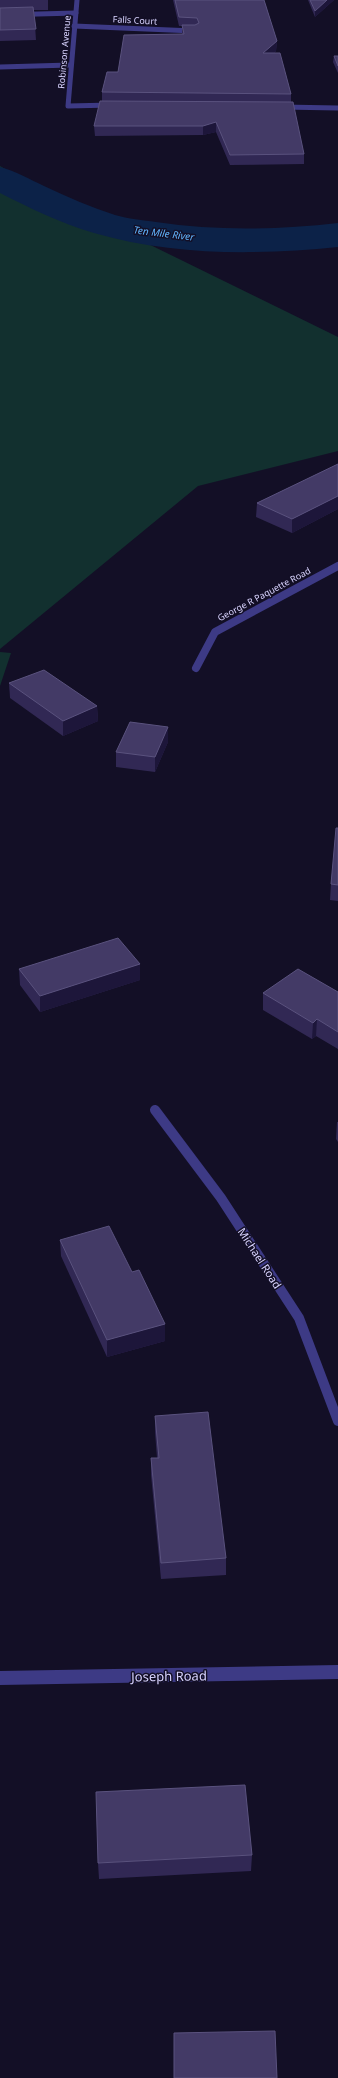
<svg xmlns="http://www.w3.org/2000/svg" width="338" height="2078" font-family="'Noto Sans',sans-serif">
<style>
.green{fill:#12302f}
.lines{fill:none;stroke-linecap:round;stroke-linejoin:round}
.river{fill:#0c2248;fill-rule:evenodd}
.lane{stroke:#3d3a85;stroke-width:5}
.street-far3{stroke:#3d3a85;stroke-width:5}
.street-far2{stroke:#3d3a85;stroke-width:8}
.street-far1{stroke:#3d3a85;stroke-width:10}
.street{stroke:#3d3a85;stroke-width:14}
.wall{fill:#312854}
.shaded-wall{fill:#1d163a}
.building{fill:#433a66;stroke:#5a527e}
.labels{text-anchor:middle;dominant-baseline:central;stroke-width:3;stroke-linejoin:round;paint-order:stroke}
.far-street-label{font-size:9px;fill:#d9d4ff;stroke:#130f26}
.far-water-label{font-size:10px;font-style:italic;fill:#62b6ff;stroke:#130f26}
.street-label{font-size:11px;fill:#d9d4ff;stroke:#130f26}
.near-street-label{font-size:13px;fill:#d9d4ff;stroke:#130f26}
</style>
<rect width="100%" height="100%" fill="#130f26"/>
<g class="green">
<path d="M0,166L73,207L338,337V451L198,486L0,649Z"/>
<path d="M0,652L11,653L0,686Z"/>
</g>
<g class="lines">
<path class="river" d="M0,167C16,171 29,179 44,186C67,197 91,207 115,215C128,219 143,220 156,222C217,231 277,230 338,223V247C258,255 173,256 94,233C62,224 30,208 0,193Z"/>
<g class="lane">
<path d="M0,15L76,13"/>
<path d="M0,67L70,65"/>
</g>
<g class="street-far3">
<path d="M77,0L68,106L112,105"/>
<path d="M74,26L194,31"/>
<path d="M282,107L338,108"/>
</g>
<path class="street-far2" d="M196,668L215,632L338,566"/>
<path class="street-far1" d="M155,1110L221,1198L299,1318L338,1421"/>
<path class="street" d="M0,1678L338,1672"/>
</g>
<g class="wall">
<path d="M0,0H48V10H34L36,40L0,41Z"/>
<path d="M173,0H264L277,41L276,51L274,53L291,94V102L304,154V164L230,165L216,132L203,135L95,136L94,126L102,101V92L118,72L182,34V26H179Z"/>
<path d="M308,0H334L315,17Z"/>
<path d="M334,56H338V73L333,62Z"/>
<path d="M338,464V509L292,533L256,517L257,503Z"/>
<path d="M9,683L97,706L98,721L63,736L10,698Z"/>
<path d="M168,742L155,772L116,767V752Z"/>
<path d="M338,828V901L330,900L331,884Z"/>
<path d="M140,964V980L40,1012L20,985L19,969Z"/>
<path d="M338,992V1049L316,1036L312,1039L263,1010V993Z"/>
<path d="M337,1122H338V1142L336,1139Z"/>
<path d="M60,1240L132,1272L165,1324V1341L107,1357L61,1256Z"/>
<path d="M155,1416L226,1558V1575L161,1579L151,1475V1458H157L155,1432Z"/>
<path d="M252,1855L251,1871L99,1879L98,1863Z"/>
</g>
<g class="shaded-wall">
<path d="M327,0H334L315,17V11Z"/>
<path d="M277,41L276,51L263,63V53Z"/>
<path d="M216,122V132L203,135V126Z"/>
<path d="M338,496V509L292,533V519Z"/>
<path d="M97,706L98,721L63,736V721Z"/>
<path d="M168,727V742L155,772V757Z"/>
<path d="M140,964V980L40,1012V996Z"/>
<path d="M317,1019L316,1036L312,1039L313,1023Z"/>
<path d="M165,1324V1341L107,1357V1340Z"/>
</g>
<g class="building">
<path d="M175,0H264L277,41L263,53H280L291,94L102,92L107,72H118L124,35L184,34L182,25H195L199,23L197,18L179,17Z"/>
<path d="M310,0H327L315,11Z"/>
<path d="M33,7L36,29L0,30V8Z"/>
<path d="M334,56H338V66Z"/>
<path d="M100,101L293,102L304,154L230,155L216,122L203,126H94Z"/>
<path d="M338,464V496L292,519L257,503Z"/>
<path d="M44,670L97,706L63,721L9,683Z"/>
<path d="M130,722L168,727L155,757L116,752Z"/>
<path d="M336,828H338V885L331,884Z"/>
<path d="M118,938L140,964L40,996L19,969Z"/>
<path d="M298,969L338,992V1032L317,1019L313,1023L263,993Z"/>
<path d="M109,1226L132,1272L139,1270L165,1324L107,1340L60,1240Z"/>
<path d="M208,1412L226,1558L161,1563L151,1458H159L155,1416Z"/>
<path d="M245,1785L252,1855L98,1863L96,1792Z"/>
<path d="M275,2031L277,2078H174V2033Z"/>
</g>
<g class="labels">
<g class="far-street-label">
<text transform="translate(135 20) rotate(3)">Falls Court</text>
<text transform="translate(64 52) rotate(-85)">Robinson Avenue</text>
<text transform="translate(264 594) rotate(-28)">George R Paquette Road</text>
</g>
<g class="far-water-label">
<text transform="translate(164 233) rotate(7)">Ten Mile River</text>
</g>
<g class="street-label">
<text transform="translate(260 1258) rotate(57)">Michael Road</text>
</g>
<g class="near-street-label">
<text transform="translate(169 1676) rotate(-1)">Joseph Road</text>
</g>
</g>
</svg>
